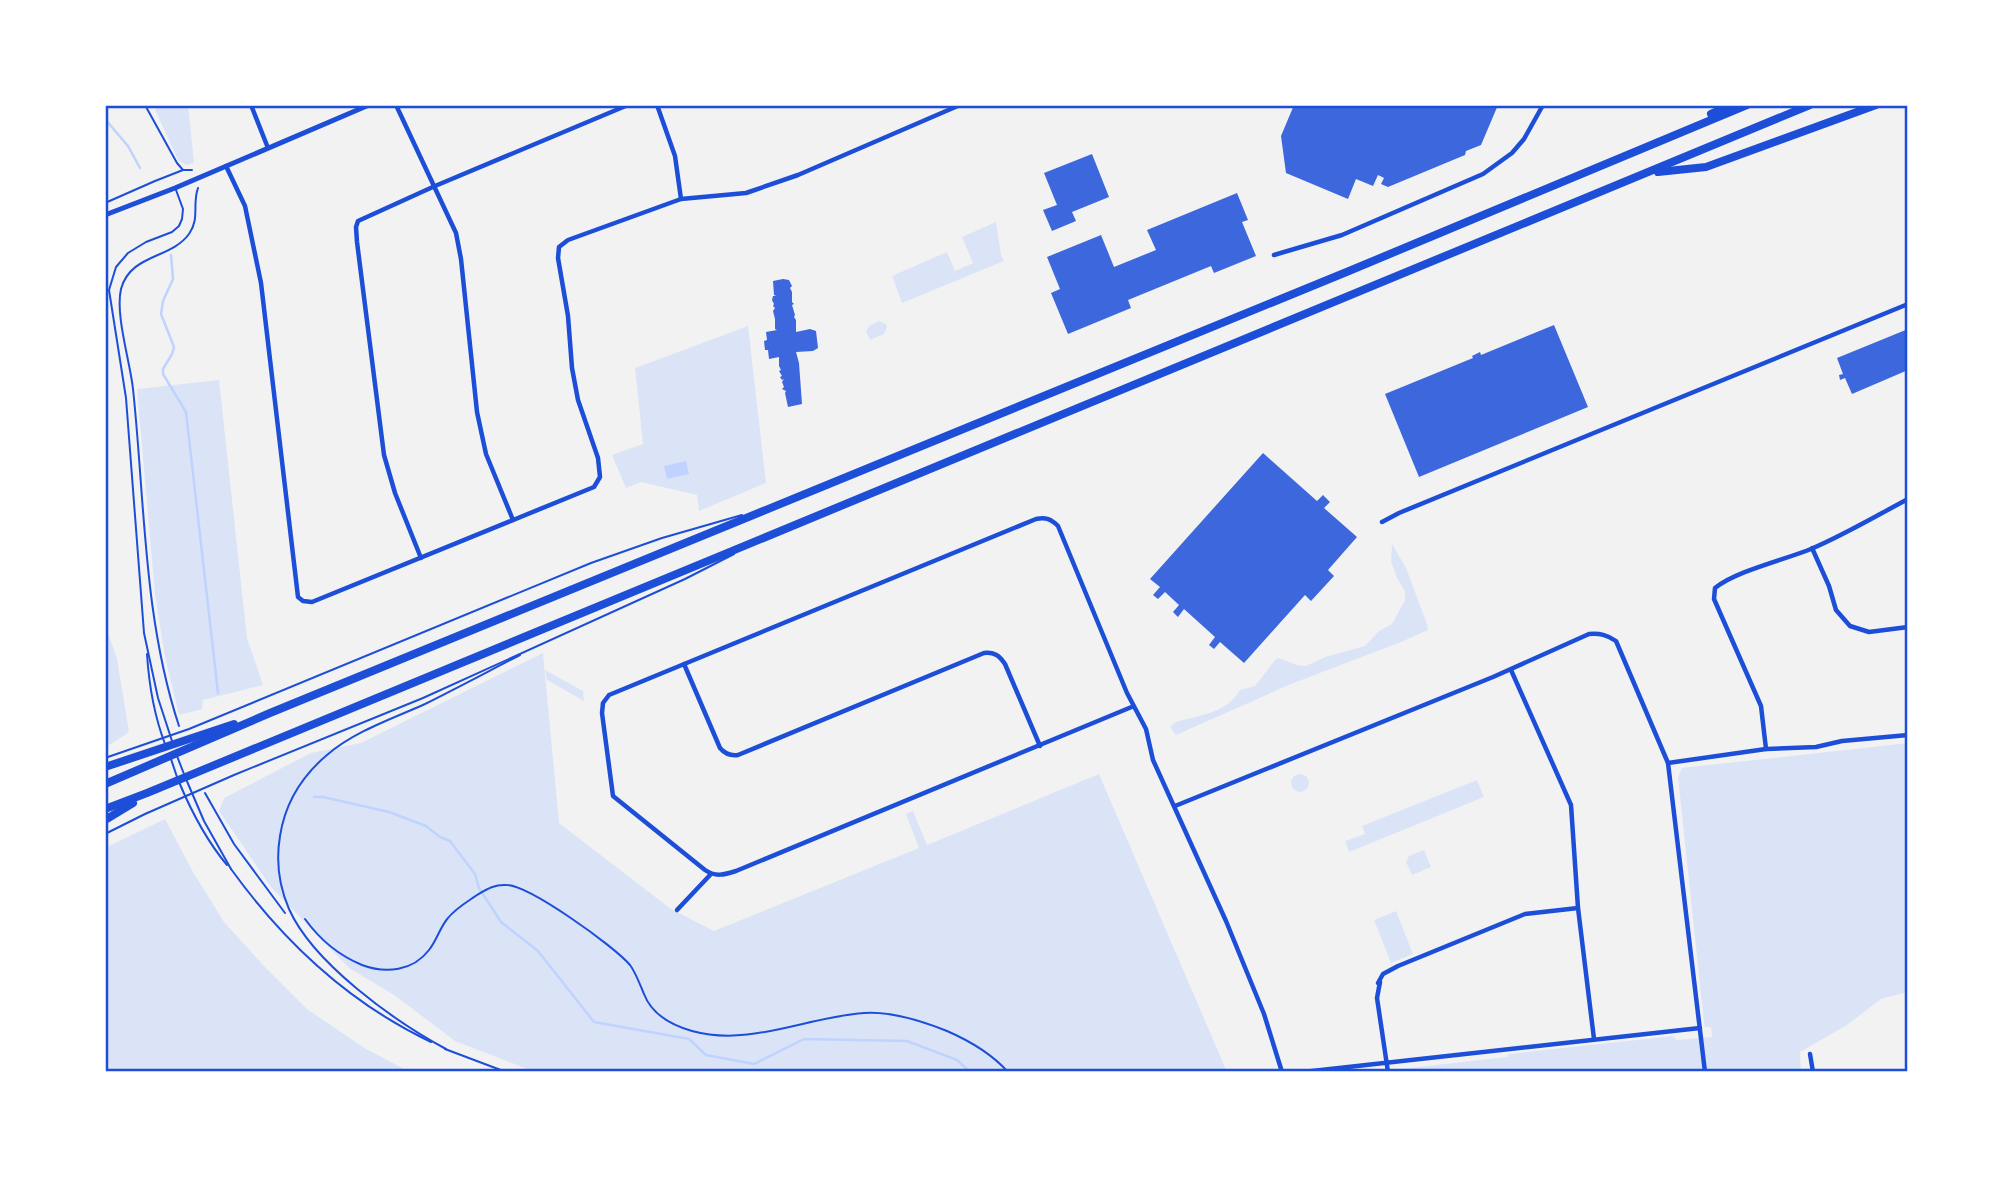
<svg xmlns="http://www.w3.org/2000/svg" width="2013" height="1177" font-family="'Exo 2',sans-serif">
<style>
.green{fill:#dbe4f7}
.water{fill:#bfd3fe}
.lines{fill:none;stroke-linecap:round;stroke-linejoin:round}
.stream{stroke:#bfd3fe;stroke-width:2.5}
.building{fill:#3d67dc}
.path{stroke:#1d4ed8;stroke-width:2}
.service{stroke:#1d4ed8;stroke-width:2}
.minor{stroke:#1d4ed8;stroke-width:4.5}
.tertiary{stroke:#1d4ed8;stroke-width:5}
.motorway{stroke:#1d4ed8;stroke-width:8}
.neatline{fill:none;stroke:#1d4ed8;stroke-width:2.5}
</style>
<rect width="100%" height="100%" fill="#f2f2f2"/>
<g class="green">
<path d="M153,105H188L194,163L186,165L178,160Z"/>
<path d="M996,222L1001,255L1004,261L902,303L892,276L947,252L955,271L973,263L962,237Z"/>
<path d="M879,321L886,324L887,327L884,334L870,340L866,331L869,326Z"/>
<path d="M748,326L766,483L699,511L697,495L641,482L626,488L612,455L643,444L635,368Z"/>
<path d="M219,380L247,638L263,685L203,700L202,709L179,715L165,657L155,594L137,389Z"/>
<path d="M1392,544L1406,568L1427,624L1428,630L1401,642L1291,684L1176,735L1170,727L1176,722C1200,715 1227,713 1240,690L1255,686L1275,660L1278,658L1297,665L1306,666L1325,657L1365,646L1379,631L1392,624L1405,600V591L1397,578L1391,561Z"/>
<path d="M105,624L117,659L129,732L111,744L105,746Z"/>
<path d="M543,653L559,823L671,909L714,931L919,848L906,814L913,811L927,845L1099,774L1227,1072H535L455,1041L394,995L349,968L271,887L219,811L224,798L311,753L361,743Z"/>
<path d="M545,670L583,691L584,701L547,680Z"/>
<path d="M1908,743V992L1881,999L1847,1025L1800,1052L1801,1072H1399L1400,1069L1507,1057L1509,1054L1673,1036L1677,1040L1712,1037L1711,1027H1705L1704,1023L1678,777L1682,768Z"/>
<circle cx="1300" cy="783" r="9"/>
<path d="M1477,780L1484,797L1349,852L1345,841L1365,834L1362,826Z"/>
<path d="M165,819L193,872L224,922L264,966L307,1009L366,1049L410,1072H105V848Z"/>
<path d="M1424,850L1431,867L1412,875L1406,862L1409,856Z"/>
<path d="M1396,911L1413,954L1391,963L1374,920Z"/>
</g>
<path class="water" d="M686,461L689,474L667,479L664,466Z"/>
<g class="lines">
<g class="stream">
<path d="M105,119L128,146L140,168"/>
<path d="M171,255L173,279L163,301L161,314L174,347L172,354L163,369V374L186,412L218,693"/>
<path d="M314,797H323L389,812L426,826L440,837L450,841L475,874L479,888L501,922L538,951L594,1022L689,1039L706,1055L754,1064L804,1039L907,1041L957,1060L970,1072"/>
</g>
</g>
<g class="building">
<path d="M1294,105H1498L1481,145L1466,151L1465,155L1388,187L1381,184L1384,178L1378,175L1373,186L1356,179L1348,199L1286,173L1281,136Z"/>
<path d="M1092,154L1109,197L1072,212L1076,221L1052,231L1043,210L1057,205L1044,173Z"/>
<path d="M1237,193L1248,220L1242,222L1256,256L1214,273L1211,266L1128,300L1131,308L1068,334L1051,293L1060,289L1047,257L1101,235L1114,267L1156,250L1147,230Z"/>
<path d="M783,279L789,280L792,286L790,288L792,292V302L794,304L792,305L795,315L794,317L796,320V332L810,329L816,331L818,348L813,351L796,352L799,363L802,404L788,407L785,393L786,391L782,389L784,387L782,382L784,379L782,380L780,377L782,376L779,371L781,370L779,366V357L769,359L768,350H765L764,341L767,340L766,332L777,330L775,329V319L773,311L775,308L773,306L774,304L772,300L773,296H776L774,295L773,281Z"/>
<path d="M1554,325L1588,407L1419,477L1385,394L1473,358L1472,356L1480,352L1481,355Z"/>
<path d="M1908,329V370L1852,394L1845,378L1840,380L1839,375L1843,374L1837,358Z"/>
<path d="M1263,453L1317,501L1323,495L1330,502L1324,508L1357,537L1328,570L1334,576L1311,601L1305,595L1244,663L1220,642L1214,649L1209,645L1215,637L1184,609L1178,617L1173,612L1179,605L1165,592L1158,599L1153,595L1160,587L1150,579Z"/>
</g>
<g class="lines">
<g class="path">
<path d="M145,105L177,163L183,170H192"/>
<path d="M105,203L155,181L183,170"/>
<path d="M179,726C143,617 145,501 133,389C130,361 115,315 121,289C130,254 171,259 189,234C200,219 192,204 198,188"/>
<path d="M205,793L234,844L285,913"/>
<path d="M305,919C320,940 338,955 362,965C386,974 413,971 429,950C437,940 440,927 448,918C456,908 467,902 477,895C487,889 495,884 507,885C530,886 614,946 630,965C636,973 640,985 644,994C652,1015 671,1025 692,1031C750,1047 806,1017 864,1013C891,1011 922,1021 947,1031C970,1041 991,1053 1008,1072"/>
</g>
<g class="service">
<path d="M147,654C149,685 154,715 165,744"/>
<path d="M172,741L158,698L144,633L126,398L109,290L116,267L128,253L146,242L172,232L179,226L182,219L183,209L176,190"/>
<path d="M177,756L184,774"/>
<path d="M105,758L189,729L591,563L662,538L742,515"/>
<path d="M171,759L177,777"/>
<path d="M186,779L204,821L231,869"/>
<path d="M179,782C192,813 206,840 227,865"/>
<path d="M105,834L145,814L234,775L423,698L685,579L734,554"/>
<path d="M231,869C283,941 349,1003 431,1042"/>
<path d="M445,1049L506,1072"/>
<path d="M446,1049C394,1021 313,963 289,909C279,886 276,860 280,836C285,804 302,776 327,755C355,731 392,719 425,704C457,688 489,671 520,655"/>
</g>
<g class="minor">
<path d="M251,105L268,148"/>
<path d="M396,105L456,233L461,259L477,412L486,454L513,520"/>
<path d="M657,105L675,156L681,199"/>
<path d="M226,166L245,206L261,283L298,597L303,601L312,602L594,487L600,477L598,458L578,400L572,368L568,316L558,258L559,247L568,240L681,199L746,193L798,175L960,105"/>
<path d="M1274,255L1342,235L1483,174L1512,153L1524,139L1543,105"/>
<path d="M1382,522L1399,513L1908,304"/>
<path d="M1812,548L1829,586L1836,610L1850,626L1869,632L1908,627"/>
<path d="M421,558L395,493L384,455L357,242L356,227L358,221L435,186L628,105"/>
<path d="M684,664L720,748C725,754 730,756 738,755L984,653C994,652 999,655 1005,664L1040,746"/>
<path d="M1511,670L1571,805L1578,908L1594,1039"/>
<path d="M1134,706L736,871C724,875 715,877 705,870L613,796L602,713L603,703L609,695L1036,519C1046,517 1051,519 1058,526L1127,693L1146,729L1153,760L1226,921L1264,1014L1282,1072"/>
<path d="M1766,749L1761,706L1714,599L1715,588C1736,571 1784,560 1811,549C1844,535 1876,516 1908,499"/>
<path d="M1668,763L1766,749L1816,747L1842,741L1908,735"/>
<path d="M1175,806L1493,677L1589,634C1600,633 1607,635 1616,641L1668,763L1705,1072"/>
<path d="M677,910L711,874"/>
<path d="M1810,1054L1813,1072"/>
<path d="M1303,1072L1700,1028"/>
<path d="M1388,1072L1377,998L1380,982L1378,983L1383,974L1398,966L1525,914L1578,908"/>
</g>
<path class="tertiary" d="M105,215L175,188L369,105"/>
<g class="motorway">
<path d="M1711,114L1731,105"/>
<path d="M1658,172L1706,167L1876,105"/>
<path d="M105,767L234,724"/>
<path d="M105,784L270,713L1349,271L1747,105"/>
<path d="M105,809L147,793C700,562 1256,337 1810,105"/>
<path d="M105,820L133,803"/>
</g>
</g>
<rect width="2013" height="1177" fill="none" stroke="#ffffff" stroke-width="214"/>
<rect x="107" y="107" width="1799" height="963" class="neatline"/>
</svg>
